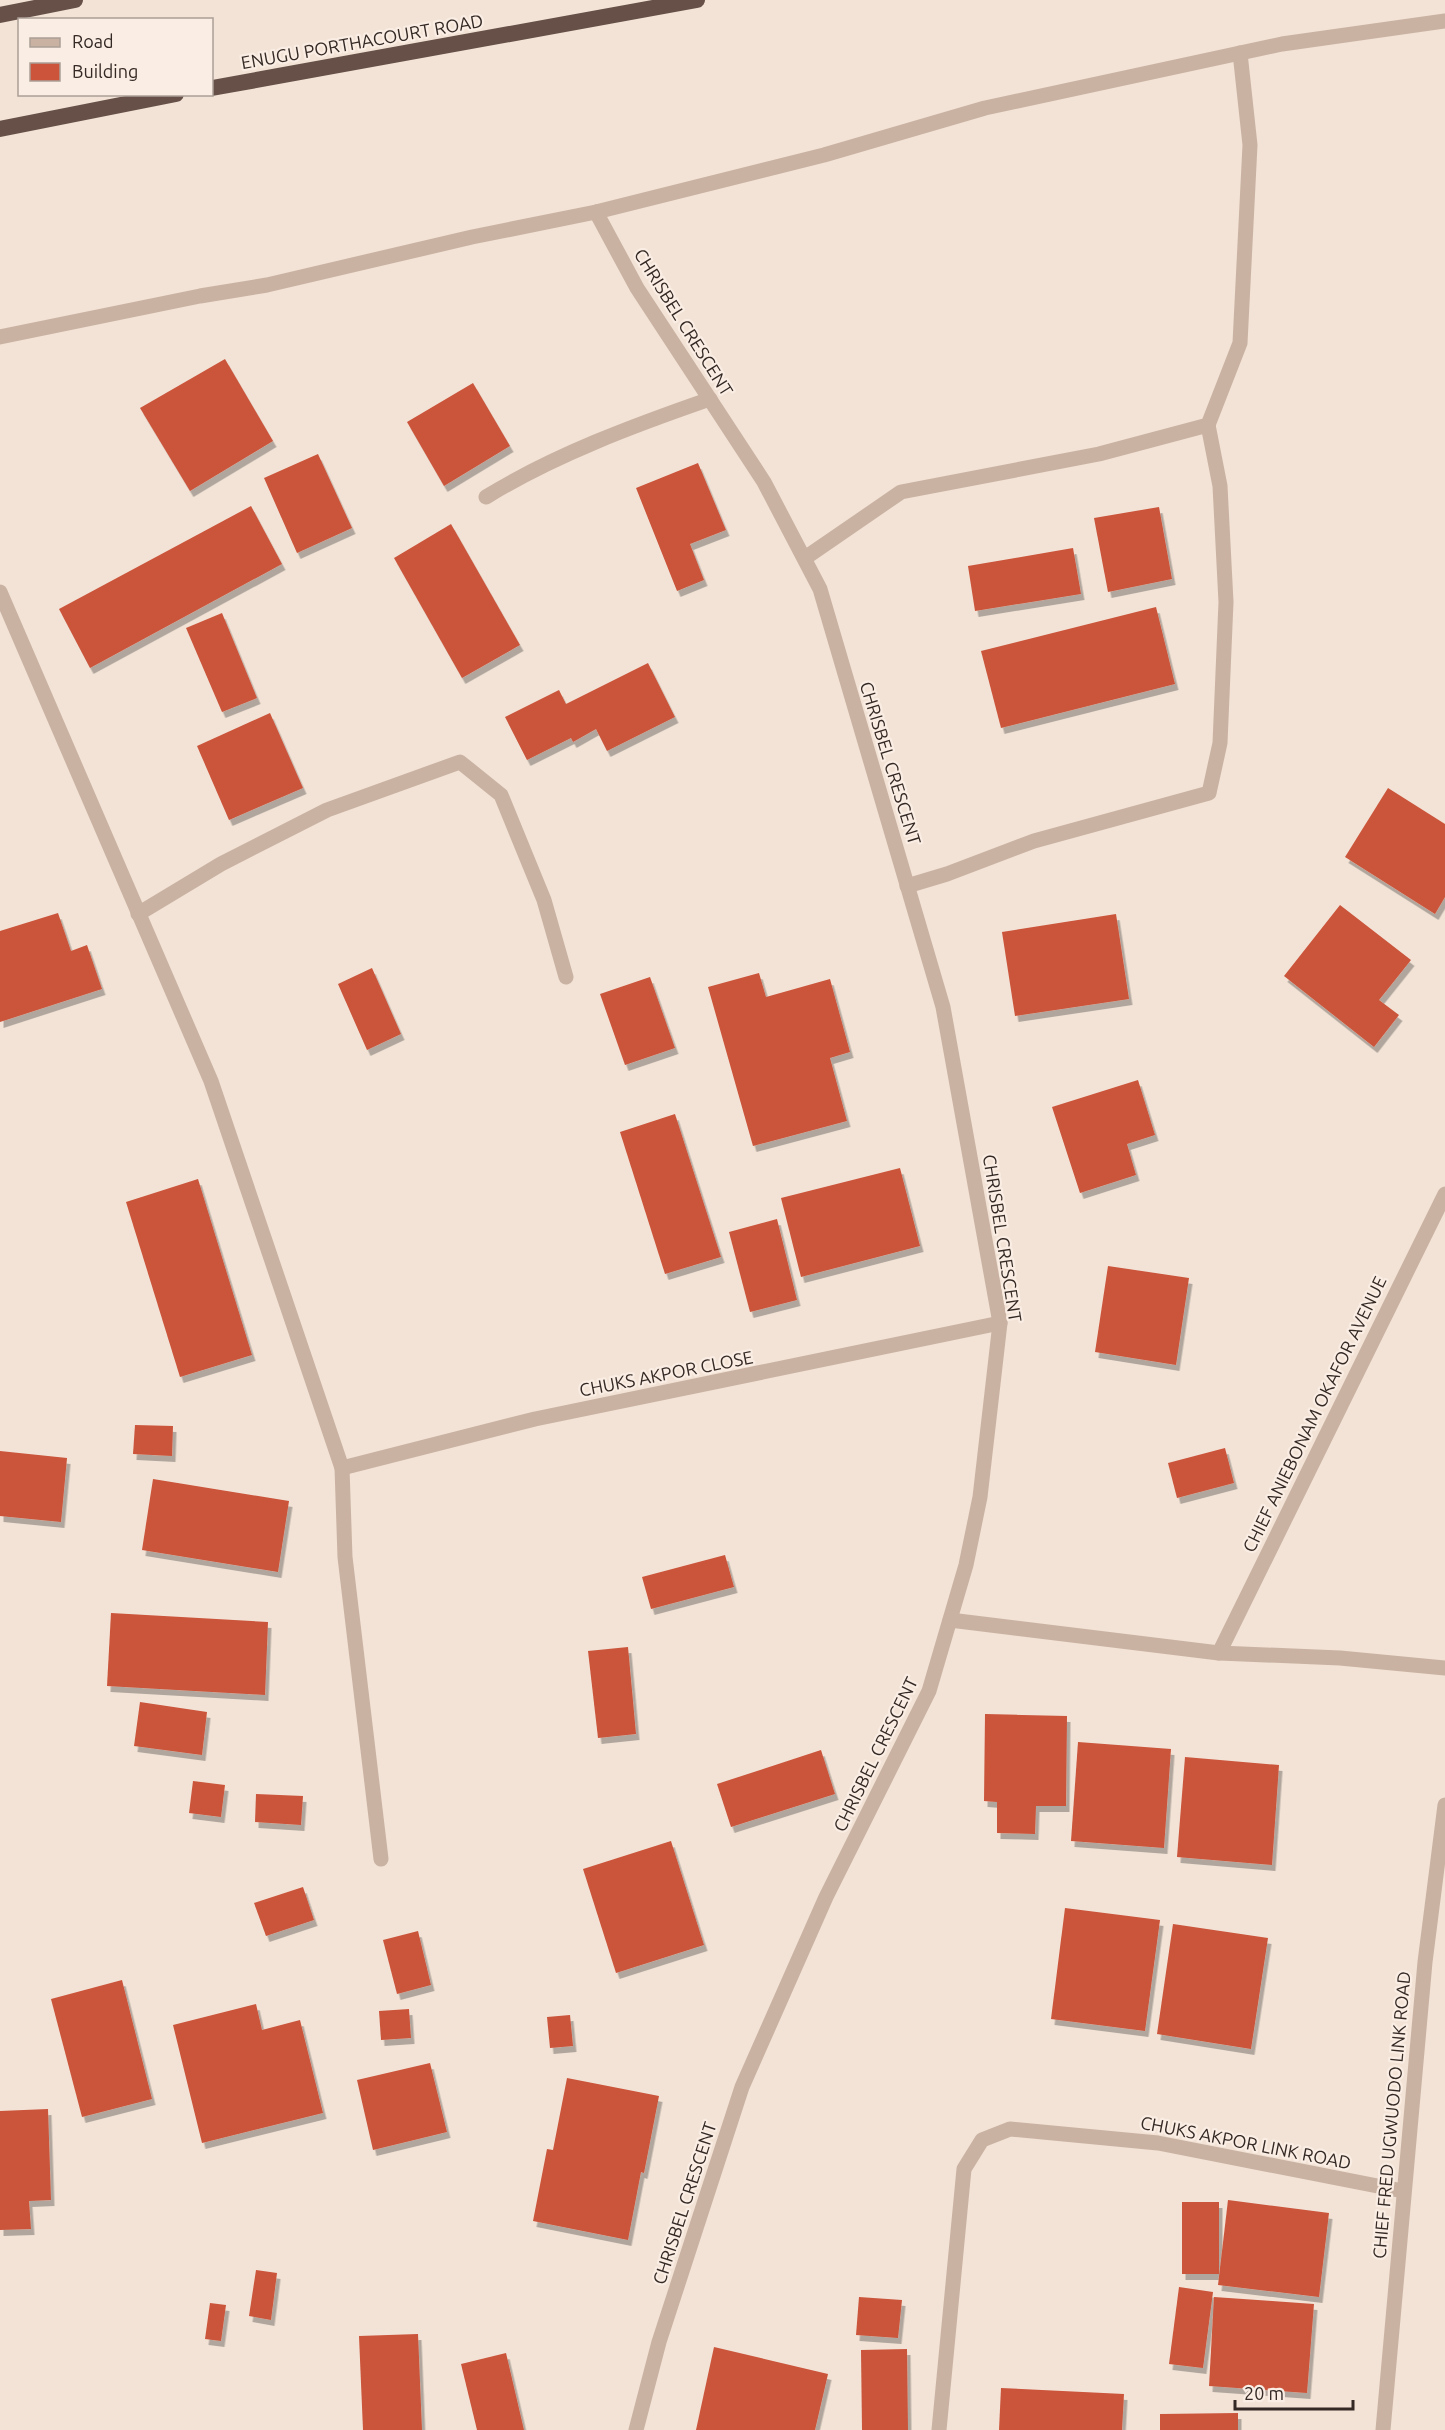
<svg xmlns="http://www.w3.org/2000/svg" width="1445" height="2430" font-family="Ubuntu,sans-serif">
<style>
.building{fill:#cb543b;filter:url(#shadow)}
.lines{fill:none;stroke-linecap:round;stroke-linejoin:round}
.minor{stroke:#cab2a2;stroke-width:15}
.trunk{stroke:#665048;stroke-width:16}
.labels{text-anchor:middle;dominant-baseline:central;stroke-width:4.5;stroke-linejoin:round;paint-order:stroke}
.street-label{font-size:18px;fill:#342925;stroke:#faede3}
</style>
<defs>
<filter id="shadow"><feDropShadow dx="3.5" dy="6" stdDeviation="0" flood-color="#0004"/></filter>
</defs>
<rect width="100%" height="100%" fill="#f2e3d6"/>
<g class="building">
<path d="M225,359L273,441L190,491L140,408Z"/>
<path d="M473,383L510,446L444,486L407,422Z"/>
<path d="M318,454L352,528L297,553L264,478Z"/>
<path d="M698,463L726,530L690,544L704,580L677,591L636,488Z"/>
<path d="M251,506L282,564L90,668L59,609Z"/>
<path d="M1159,507L1172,579L1108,592L1094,518Z"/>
<path d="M451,524L520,645L462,678L394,558Z"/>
<path d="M1073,548L1081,594L975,611L968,566Z"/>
<path d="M1156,607L1175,684L1001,728L981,651Z"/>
<path d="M222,613L257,698L222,712L186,628Z"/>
<path d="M648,663L675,717L607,751L596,729L573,742L571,738L527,760L505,717L559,690L566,704Z"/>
<path d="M270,713L303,788L229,820L197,746Z"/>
<path d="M1388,788L1445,824V897L1435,914L1345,857Z"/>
<path d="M1340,905L1411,960L1379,1000L1399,1015L1374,1047L1284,976Z"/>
<path d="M58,913L71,951L87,945L102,989L0,1022V931Z"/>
<path d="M1116,914L1129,999L1015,1016L1002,932Z"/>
<path d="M372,968L401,1034L367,1050L338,984Z"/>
<path d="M759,973L766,997L830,979L850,1052L830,1058L847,1121L753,1146L708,987Z"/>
<path d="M650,977L675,1048L625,1065L600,994Z"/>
<path d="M1138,1080L1155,1135L1127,1144L1136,1175L1080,1193L1052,1107Z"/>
<path d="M675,1114L721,1257L665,1274L620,1132Z"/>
<path d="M900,1168L920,1246L801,1277L781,1198Z"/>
<path d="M198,1179L252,1355L180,1377L126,1202Z"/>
<path d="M777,1219L797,1300L750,1312L729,1232Z"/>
<path d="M1108,1266L1189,1278L1176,1365L1095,1352Z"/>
<path d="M135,1425L173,1426L172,1456L133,1454Z"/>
<path d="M1225,1448L1234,1483L1177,1498L1168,1463Z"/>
<path d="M0,1451L67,1458L61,1522L0,1516Z"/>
<path d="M153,1479L289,1501L278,1572L142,1550Z"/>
<path d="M725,1555L734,1587L651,1609L642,1577Z"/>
<path d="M111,1613L268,1622L265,1695L107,1686Z"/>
<path d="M628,1647L636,1734L598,1738L588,1651Z"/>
<path d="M140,1702L207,1712L202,1755L134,1746Z"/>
<path d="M985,1714L1067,1716L1066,1806H1036L1035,1834L997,1833V1802L984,1801Z"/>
<path d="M1078,1742L1171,1749L1164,1848L1071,1841Z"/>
<path d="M821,1750L835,1794L731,1827L717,1784Z"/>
<path d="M1185,1757L1279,1765L1272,1865L1177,1857Z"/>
<path d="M193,1781L225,1785L221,1817L189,1813Z"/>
<path d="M256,1794L303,1796L301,1825L255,1822Z"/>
<path d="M671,1841L704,1945L616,1973L583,1869Z"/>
<path d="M303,1887L314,1920L266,1936L254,1903Z"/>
<path d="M1065,1908L1160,1920L1145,2031L1051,2019Z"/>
<path d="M1173,1924L1268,1938L1251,2049L1157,2034Z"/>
<path d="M418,1931L431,1985L397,1994L383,1940Z"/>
<path d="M122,1980L152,2099L82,2117L51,1999Z"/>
<path d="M256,2004L262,2030L300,2020L323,2113L202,2143L173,2025Z"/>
<path d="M409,2009L411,2038L381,2040L379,2011Z"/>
<path d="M570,2015L573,2046L550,2048L547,2017Z"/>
<path d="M430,2063L447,2132L373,2150L357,2080Z"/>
<path d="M567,2078L659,2096L644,2173L641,2172L628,2240L533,2221L547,2149L553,2150Z"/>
<path d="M48,2109L51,2200L29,2201L31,2229L0,2230V2111Z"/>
<path d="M1228,2200L1329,2213L1319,2297L1218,2285Z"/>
<rect x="1182" y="2202" width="37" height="72"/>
<path d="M256,2270L277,2273L271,2320L249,2316Z"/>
<path d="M1179,2287L1213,2292L1203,2368L1169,2364Z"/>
<path d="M859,2297L902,2300L898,2338L856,2335Z"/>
<path d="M1214,2297L1314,2304L1307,2393L1209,2386Z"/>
<path d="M210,2303L226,2305L221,2341L205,2339Z"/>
<path d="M418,2334L422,2430H363L359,2336Z"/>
<path d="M714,2347L828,2374L815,2430H696Z"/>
<path d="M907,2349L908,2430H862L861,2350Z"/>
<path d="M506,2353L524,2430H477L461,2364Z"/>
<path d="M1001,2388L1124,2394L1122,2430H999Z"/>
<path d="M1238,2413V2430H1160V2414Z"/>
</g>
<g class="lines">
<g class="minor">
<path d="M596,212L637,288L764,482L820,589L943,1007L1000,1323L980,1497L966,1565L929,1691L826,1897L742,2087L659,2342L636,2430"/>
<path d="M0,337L200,296L267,285L472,237L596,212L824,155L985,108L1282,44L1445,21"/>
<path d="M486,497C554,455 635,425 710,399"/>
<path d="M805,558L901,492L1099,454L1208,425L1240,343L1250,145L1240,53"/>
<path d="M0,592L211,1081L342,1468L345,1557L381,1859"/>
<path d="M907,886L947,874L1034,841L1209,793L1220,743L1226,602L1220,486L1208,425"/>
<path d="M138,914L221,864L327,810L460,762L501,795L544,900L566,977"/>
<path d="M342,1468L535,1419L1000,1323"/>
<path d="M950,1620L1219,1653L1340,1658L1445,1668"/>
<path d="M1219,1653L1445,1194"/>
<path d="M939,2430L964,2169L982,2140L1010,2129L1158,2143L1403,2191"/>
<path d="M1383,2430L1425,1962L1445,1805"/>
</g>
<g class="trunk">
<path d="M0,15L75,0"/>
<path d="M212,88L697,0"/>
<path d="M0,129L176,94"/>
</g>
</g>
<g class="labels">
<g class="street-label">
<text transform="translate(362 41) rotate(-10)">ENUGU PORTHACOURT ROAD</text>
<text transform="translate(684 322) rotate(58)">CHRISBEL CRESCENT</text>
<text transform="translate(891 763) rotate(73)">CHRISBEL CRESCENT</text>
<text transform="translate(1003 1238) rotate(81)">CHRISBEL CRESCENT</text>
<text transform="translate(666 1373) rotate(-11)">CHUKS AKPOR CLOSE</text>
<text transform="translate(1314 1414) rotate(-64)">CHIEF ANIEBONAM OKAFOR AVENUE</text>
<text transform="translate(875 1754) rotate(-64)">CHRISBEL CRESCENT</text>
<text transform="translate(1391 2115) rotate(-85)">CHIEF FRED UGWUODO LINK ROAD</text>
<text transform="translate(1246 2142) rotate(11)">CHUKS AKPOR LINK ROAD</text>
<text transform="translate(684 2203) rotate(-72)">CHRISBEL CRESCENT</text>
</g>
</g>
<rect x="18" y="18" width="195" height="78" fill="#faede3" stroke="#ab9f97" stroke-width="1.5"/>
<rect x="30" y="38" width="30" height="9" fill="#cab2a2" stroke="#ab9f97" stroke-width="1.5"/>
<text x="72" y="48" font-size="18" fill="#342925">Road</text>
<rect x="30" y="63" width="30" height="18" fill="#cb543b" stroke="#ab9f97" stroke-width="1.5"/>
<text x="72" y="78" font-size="18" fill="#342925">Building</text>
<path d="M1235 2400v9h118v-9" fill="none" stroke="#342925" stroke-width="3"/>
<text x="1244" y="2400" font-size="18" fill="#342925" stroke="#faede3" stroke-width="4.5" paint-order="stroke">20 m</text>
</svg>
